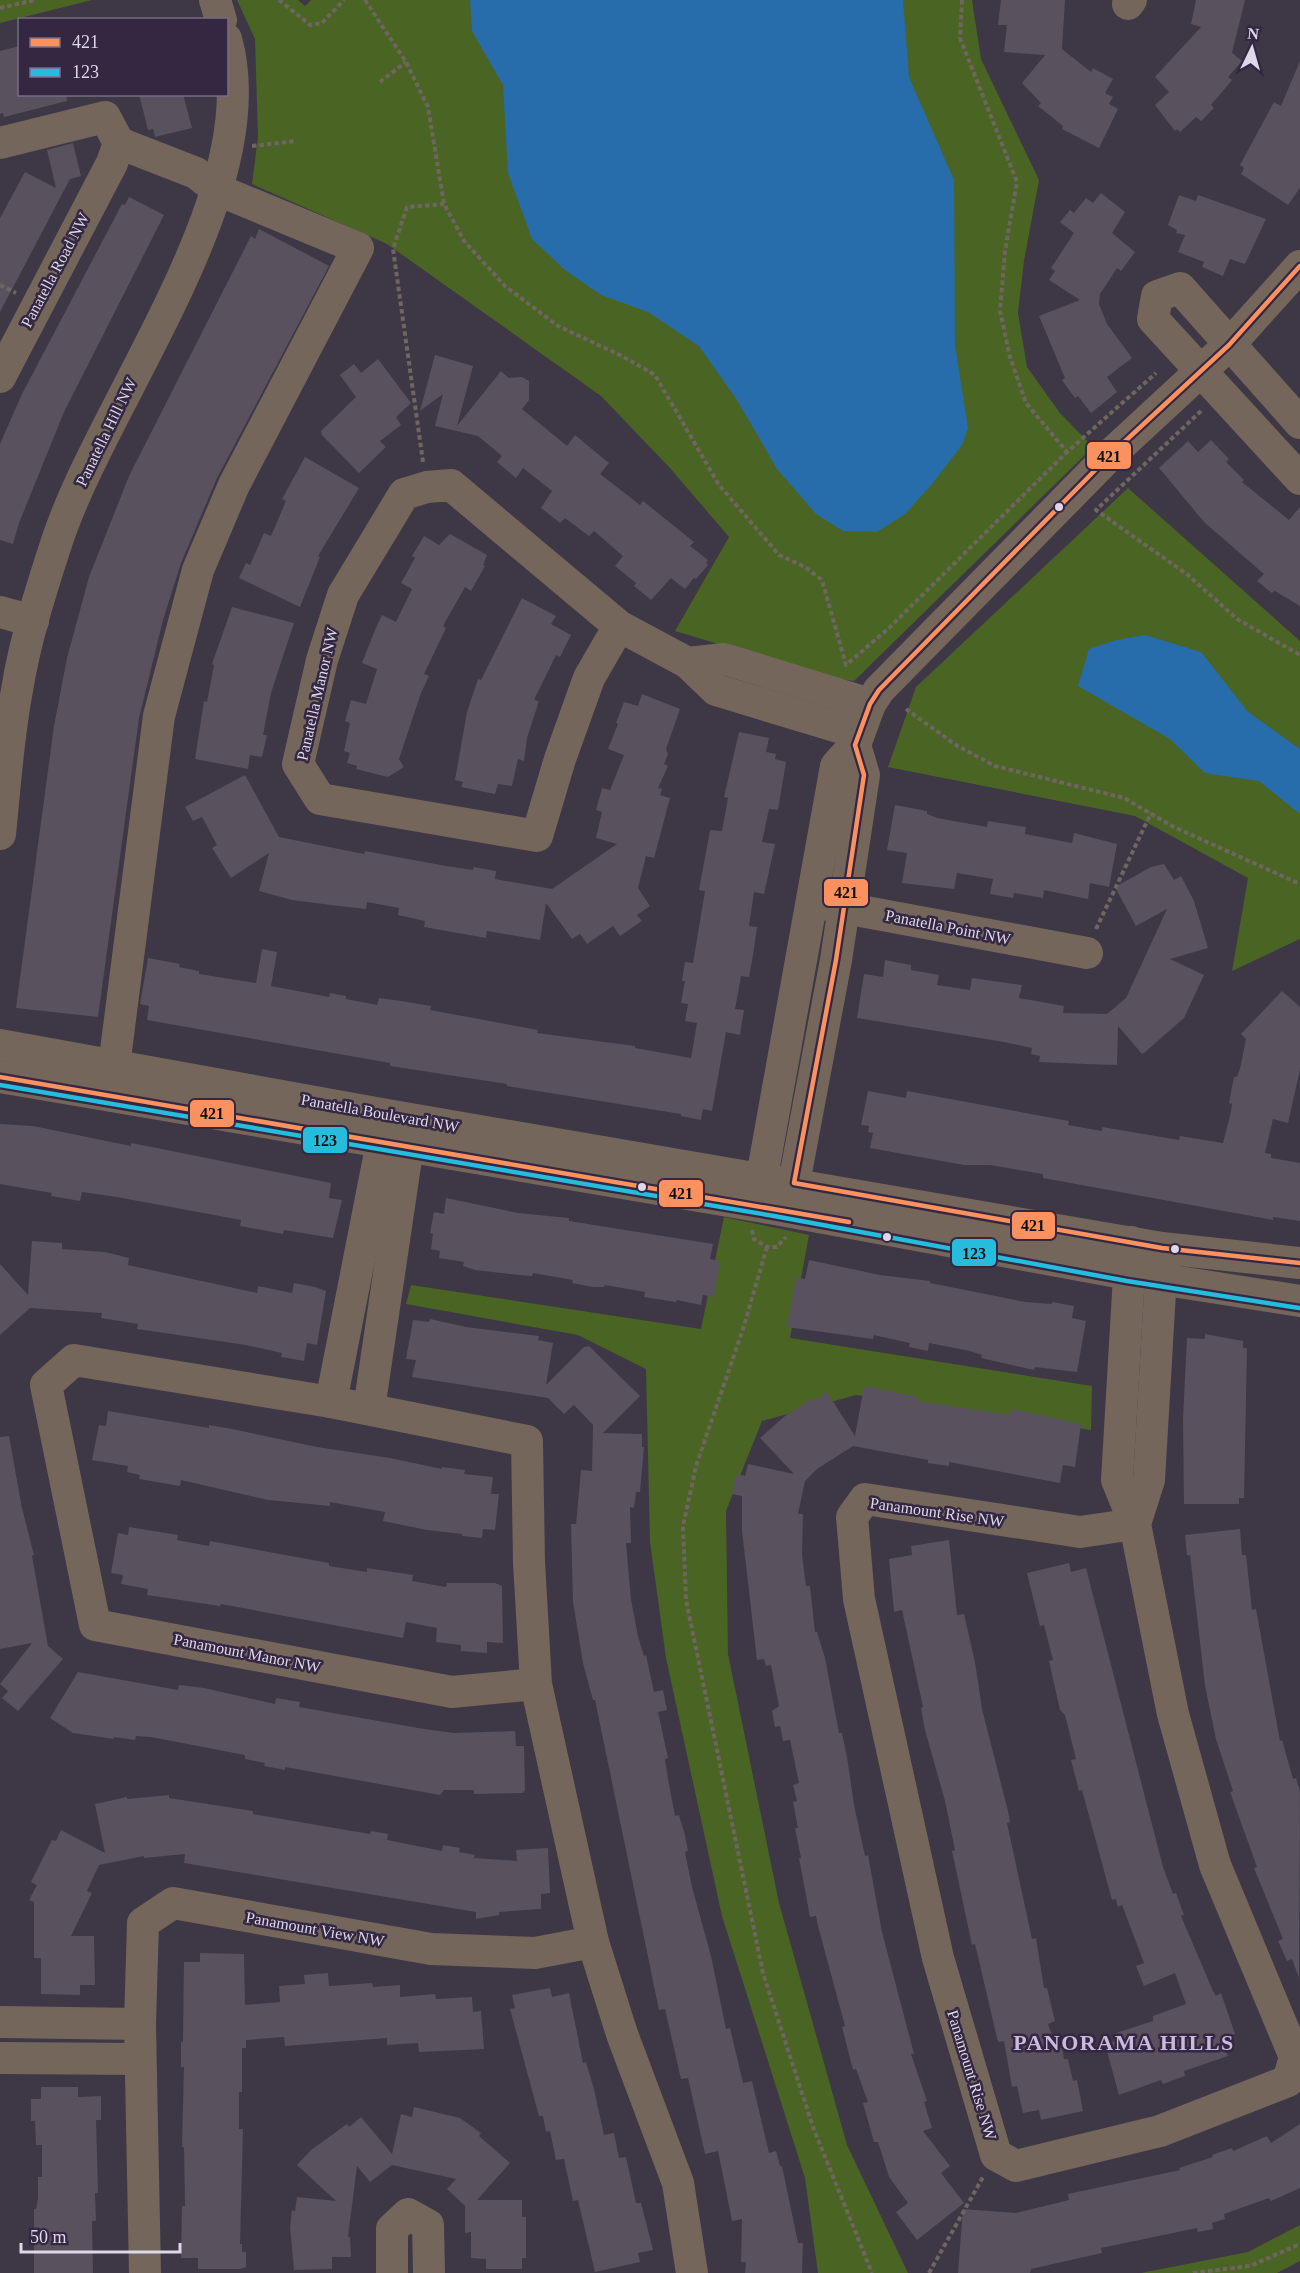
<svg xmlns="http://www.w3.org/2000/svg" width="1300" height="2273" font-family="'Times New Roman',serif">
<style>
.green{fill:#4a6424}
.water{fill:#276cab}
.building{fill:#59515d}
.lines{fill:none;stroke-linecap:round;stroke-linejoin:round}
.path{stroke:#6f6661;stroke-width:4;stroke-dasharray:4.5 3;stroke-linecap:butt}
.minor{stroke:#74665b;stroke-width:32}
.bus-1-casing{stroke:#332742;stroke-width:9}
.bus-2-casing{stroke:#332742;stroke-width:9}
.bus-1{stroke:#fa915f;stroke-width:4.5}
.bus-2{stroke:#26bcdd;stroke-width:4.5}
.bus-dot{fill:#dfd8e9;stroke:#332742;stroke-width:2}
.labels{text-anchor:middle;dominant-baseline:central;stroke-width:5;stroke-linejoin:round;paint-order:stroke}
.street-label{font-size:16px;fill:#dfd8e9;stroke:#332742}
.district-label{font-size:22px;font-weight:bold;letter-spacing:1.5px;fill:#c8bbdd;stroke:#332742}
.line-badge{stroke:#332742;stroke-width:2}
.pale-badge-label{font-size:16px;text-anchor:middle;font-weight:bold;fill:#111}
</style>
<rect width="100%" height="100%" fill="#3e3746"/>
<g class="green">
<path d="M0,0H92L0,23Z"/>
<path d="M237,0H298L305,6L311,0H972L981,59L1039,180L1024,261L1018,313L1027,367L1060,413L1093,447L854,681L828,677L675,631L729,537L670,468L601,396L387,244L252,184L258,137L255,39Z"/>
<path d="M1128,488L1300,641V939L1232,971L1248,878L1135,816L888,767L916,687Z"/>
<path d="M724,1217L809,1235L790,1338L1092,1386L1091,1430L856,1395L762,1421L726,1511L728,1654L779,1903L847,2145L908,2273H818L805,2178L722,1916L666,1658L650,1542L646,1369L578,1335L406,1304L411,1285L701,1329Z"/>
<path d="M1300,2225V2261L1277,2273H1141L1248,2252Z"/>
</g>
<g class="water">
<path d="M470,0H903L909,77L954,180L955,345L968,428L962,445L932,484L905,514L877,532L843,531L816,514L777,469L737,400L699,346L648,312L601,295L565,270L532,239L508,173L503,85L472,31Z"/>
<path d="M1145,635L1201,652L1248,712L1300,749V814L1259,781L1205,773L1170,739L1078,686L1089,649L1116,640Z"/>
</g>
<g class="building">
<path d="M1001,0H1065L1062,49L1091,72L1093,68L1113,79L1105,93L1113,97L1109,104L1118,109L1099,148L1062,129L1063,126L1038,106L1041,103L1022,83L1045,55L1004,52L1007,25H998Z"/>
<path d="M1196,0H1245L1232,53L1242,61L1228,77L1232,80L1211,105L1214,108L1201,121L1196,117L1180,132L1177,129L1175,131L1155,105L1169,92L1155,77L1201,27L1191,24Z"/>
<path d="M20,46V94H66L67,101L4,117L3,113L0,114V51Z"/>
<path d="M1300,61V188L1288,205L1241,174L1244,168L1240,165L1274,102L1281,106Z"/>
<path d="M139,94H183L192,128L155,137L153,129L148,130Z"/>
<path d="M73,143L81,176L70,179L0,312V218L25,172L56,188L47,150Z"/>
<path d="M1101,193L1125,212L1112,233L1135,252L1121,271L1117,268L1100,294L1099,304L1107,324L1132,358L1107,377L1117,392L1091,413L1078,396L1075,398L1062,380L1065,378L1039,316L1080,300L1049,280L1055,271L1051,268L1074,233L1060,222L1070,210L1074,213L1086,198L1093,203Z"/>
<path d="M1179,195L1196,201L1198,195L1266,219L1245,264L1230,259L1223,276L1202,267L1204,262L1178,252L1185,235L1176,233L1177,230L1168,225Z"/>
<path d="M129,197L164,215L64,412L19,523L13,544L0,540V444L22,394L122,204L125,205Z"/>
<path d="M259,229L329,266L217,478L181,563L163,620L139,718L98,1017L16,1008L54,726L67,658L89,577L129,476L251,236L255,239Z"/>
<path d="M435,355L473,366L457,426L501,371L509,378L522,377L529,381V400L522,409L567,446L575,435L609,463L600,474L640,505L643,501L694,542L690,546L708,560L706,563L708,565L696,579L694,578L685,589L671,578L651,600L634,586L636,583L615,566L623,556L594,531L589,536L565,518L560,523L541,508L552,491L523,468L516,478L497,462L502,456L478,436L435,426L443,394L420,411Z"/>
<path d="M378,359L411,403L396,417L401,425L380,441L386,447L359,473L322,435L321,431L356,397L340,375L354,364L361,373Z"/>
<path d="M1211,440L1229,459L1226,462L1244,480L1242,482L1289,520L1300,507V606L1275,591L1272,593L1257,581L1264,574L1204,522L1159,468L1188,441L1198,452Z"/>
<path d="M305,457L359,488L318,556L320,557L300,607L239,578L246,563L250,565L264,533L271,536L286,501L282,499Z"/>
<path d="M450,534L487,555L483,565L485,566L471,591L465,587L443,626L446,628L424,674L429,676L421,693L399,759L404,767L388,777L356,769L357,766L347,763L350,753L344,751L350,723L345,721L351,700L366,704L377,669L362,663L375,630L382,615L396,622L412,589L401,583L415,558L412,556L424,536L439,545Z"/>
<path d="M522,598L556,616L551,624L571,635L560,657L556,655L534,700L539,701L527,738L524,761L518,759L512,786L498,784L495,794L461,787L463,782L455,780L467,712L478,679L481,680Z"/>
<path d="M232,607L294,623L271,693L263,735H267L262,757L250,755L248,769L195,759L204,701L207,702L214,665L212,664Z"/>
<path d="M642,694L680,709L666,749L668,754L664,764L668,766L658,788L662,789L660,795L670,798L654,858L646,856L638,888L650,906L637,915L642,921L620,936L613,926L587,944L580,934L572,939L546,903L540,940L487,931L486,938L424,927L425,921L398,915L399,908L367,902L366,909L331,905L292,900L259,891L269,853L231,878L212,848L217,845L202,817L193,821L185,807L245,775L279,837L364,854L365,851L446,866L473,870L474,867L496,871L495,879L552,889L617,844L596,838L602,812L596,810L602,788L610,790L624,755L608,749L618,724L616,723L624,702L638,706Z"/>
<path d="M739,732L769,738L766,752L776,754L775,759L786,762L778,810L769,809L762,842L775,844L764,894L754,892L749,926L757,927L753,955L749,977L741,976L735,1009L744,1010L740,1035L726,1032L712,1111L703,1109L701,1120L681,1116V1114L507,1086V1084L390,1066V1063L147,1020L149,1006L140,1004L148,958L180,964L179,967L199,971V974L256,983L262,949L277,952L271,986L329,997L330,993L346,996V999L377,1005L379,998L401,1001L431,1006L430,1010L538,1030L537,1033L635,1046V1048L691,1058L697,1023L685,1021L688,1004L681,1003L685,981H682L685,962L693,963L705,891L699,890L710,830L722,831L728,798L724,797Z"/>
<path d="M895,805L927,811V814L937,818L987,827L988,821L1026,827L1025,834L1072,843L1074,833L1117,844L1109,887L1090,883L1088,899L1044,890L1043,898L1014,893L1013,898L990,894L993,879L957,873L954,889L902,883L907,853L887,850Z"/>
<path d="M1164,864L1174,880L1181,876L1194,901L1208,948L1170,959L1204,975L1184,1018L1144,1053L1142,1054L1118,1026L1117,1065L1086,1064L1039,1062L1040,1056L1031,1054L1032,1048L1004,1042L857,1018L864,974L883,977L885,960L911,965V970L939,975L937,985L970,990L972,978L1022,985L1019,998L1064,1006L1063,1013L1107,1014L1126,998L1167,909L1136,926L1115,887L1151,867Z"/>
<path d="M1282,991L1300,1007V1070L1288,1123L1273,1119L1265,1153L1271,1154V1158L1300,1163V1221L1273,1217V1220L1043,1178V1174L990,1165H964L870,1148L873,1133L868,1132L869,1126L861,1125L868,1091L906,1098L907,1091L1069,1121L1068,1125L1102,1131V1127L1179,1140L1180,1136L1223,1143L1231,1112L1232,1104L1229,1103L1234,1077H1237L1240,1069L1246,1039L1241,1034Z"/>
<path d="M0,1124L33,1126L131,1146V1143L152,1147L331,1183L329,1198L342,1200L333,1238L284,1230L283,1234L240,1226L241,1220L117,1197L82,1192L80,1201L51,1196L52,1193L0,1184Z"/>
<path d="M446,1198L518,1213L569,1218V1221L713,1244L710,1259L720,1261L714,1297L703,1295L701,1305L677,1300L676,1302L644,1297L645,1292L605,1285L604,1287H593L572,1283L573,1280L533,1273L532,1276L519,1275L475,1270L463,1266L464,1262L439,1258L440,1251L431,1249L433,1234L430,1233L434,1212L444,1214Z"/>
<path d="M32,1241L62,1243V1249L105,1252L129,1258L128,1265L257,1293L258,1286L292,1293L294,1283L315,1287L326,1291L317,1345L307,1343L304,1361L281,1357L282,1353L246,1345L137,1329L138,1324L101,1318L102,1313L30,1308L0,1335V1264L28,1295Z"/>
<path d="M809,1260L880,1275L930,1281V1283L1025,1302L1052,1304V1302L1074,1306L1072,1318L1086,1321L1077,1372L1035,1367L1034,1370L981,1358L982,1355L970,1351L929,1343L928,1351L909,1347L910,1343L874,1335L873,1339L787,1327L796,1277L805,1279Z"/>
<path d="M430,1319L466,1327L539,1336L538,1340L553,1343L546,1385L584,1347L589,1346L640,1396L603,1433L642,1434V1447H644L640,1492H636L634,1508L630,1507L631,1543H626L631,1600L638,1636L644,1656L646,1655L654,1692L663,1690L667,1710L658,1712L668,1758L665,1759L668,1779L675,1816L679,1815L685,1835L688,1851L685,1852L692,1887L711,1956L726,2029L730,2028L743,2083L752,2081L769,2153L776,2151L780,2166H782L798,2243H803L802,2273H745L746,2262H741L742,2219L732,2221L718,2151L705,2154L688,2078L681,2079L665,2009L659,2010L595,1700H593L583,1663L573,1602L571,1524H576L581,1470L592,1471L593,1425L574,1405L564,1414L548,1398L412,1377L416,1360L406,1359L413,1320L429,1322Z"/>
<path d="M1205,1334L1243,1341V1348H1247L1244,1498H1239V1504H1184L1183,1419L1187,1338L1205,1339Z"/>
<path d="M864,1386L918,1397L917,1401L1010,1415L1011,1409L1081,1424L1075,1467L1063,1465L1060,1483L949,1462V1466L928,1463V1460L853,1446L817,1469L805,1481L798,1514H803L802,1555L806,1586H810L815,1632H817L825,1658L839,1733H842L847,1757L854,1805L865,1856L868,1855L882,1932L914,2054H911L927,2101L924,2102L932,2128L923,2131L950,2166L941,2173L964,2203L917,2240L896,2212L908,2203L889,2177L878,2142H874L863,2103L868,2102L856,2069L853,2070L842,2027L845,2026L818,1926L816,1916L810,1917L799,1858H801L795,1828H798L793,1802L797,1801L793,1785L799,1783L790,1740L783,1741L780,1726L775,1727L772,1711L779,1706L771,1665L766,1666L764,1659L757,1660L742,1531V1496L732,1494L736,1474L745,1476L748,1464L794,1474L760,1438L785,1416L813,1398L814,1401L827,1392L855,1436Z"/>
<path d="M108,1411L209,1428V1425L232,1429L317,1447L390,1458L442,1469V1467L465,1470L464,1474L493,1477L491,1494H499L495,1530L483,1529L482,1538L462,1536V1534L427,1530L383,1521L385,1512L330,1502V1506L268,1500L181,1480L180,1486L139,1479L140,1475L127,1472L128,1466L92,1460L99,1425L106,1426Z"/>
<path d="M9,1436L22,1508L34,1555L32,1556L48,1646L63,1659L18,1711L2,1698L8,1691L0,1684L32,1643L0,1649V1437Z"/>
<path d="M129,1527L178,1535L177,1540L209,1546L210,1541L329,1563V1566L367,1572V1568L413,1575L412,1581L446,1587L447,1583H495L502,1586L503,1643L487,1642V1653L461,1651V1645L436,1642L437,1628L406,1622L403,1638L221,1604L220,1606L147,1595L148,1589L121,1584L123,1575L111,1573L118,1533L128,1535Z"/>
<path d="M1240,1529L1242,1555H1246L1252,1610L1256,1609L1280,1741L1282,1740L1293,1779L1296,1778L1300,1791L1299,1978L1292,1959L1287,1961L1278,1941L1283,1939L1254,1868L1257,1867L1230,1792L1233,1791L1216,1739L1205,1686L1190,1555H1187L1185,1535Z"/>
<path d="M949,1540L957,1615L964,1614L975,1662L982,1709L1008,1811L1010,1822L1007,1823L1032,1939L1036,1938L1044,1988H1047L1055,2021L1048,2024L1057,2049L1062,2048L1064,2059H1068L1073,2081L1077,2080L1083,2111L1041,2120L1039,2110L1023,2113L1017,2086L1012,2087L1004,2041L998,2042L975,1944L972,1945L952,1851L955,1850L945,1801L925,1730L921,1708L923,1707L902,1610L894,1612L889,1559L912,1555L911,1546Z"/>
<path d="M1069,1563L1071,1572L1086,1568L1163,1867L1173,1894L1176,1893L1184,1915L1181,1916L1213,1991L1216,1996L1221,1993L1235,2034L1222,2040L1228,2056L1184,2071L1185,2076L1163,2084L1161,2080L1119,2095L1105,2044L1115,2041L1113,2034L1153,2021V2016L1186,2004L1175,1973L1144,1986L1136,1966L1144,1963L1122,1905L1118,1907L1116,1899L1112,1900L1082,1790L1079,1791L1071,1760L1076,1759L1065,1715L1060,1710L1049,1661L1053,1660L1044,1625L1040,1626L1027,1573Z"/>
<path d="M78,1672L178,1690L179,1685L204,1688L275,1704L276,1698L300,1702L299,1707L424,1729L454,1733L515,1731L516,1746H524L525,1790L523,1793L474,1794V1790H444L440,1795L285,1767V1770L264,1766L265,1763L245,1759V1755L151,1737L136,1736L135,1740L114,1737V1739L73,1733L50,1718Z"/>
<path d="M169,1795V1798L253,1811V1814L370,1834L371,1831L388,1834L387,1840L442,1851L443,1845L460,1848L459,1852L475,1855L474,1858L517,1861L516,1850L548,1848L550,1893L541,1894V1909L499,1912V1915L476,1919V1912L184,1863L185,1854L144,1858V1856L99,1865L87,1891L92,1893L71,1936H94L95,1985H80V1995L41,1994V1958H34V1902L29,1900L37,1885L31,1882L52,1840L56,1841L61,1830L105,1853L95,1804L127,1797V1799Z"/>
<path d="M200,1953L244,1954L245,2005L280,2002L279,1986L305,1984L304,1975L328,1973L329,1986L372,1983L373,1987L400,1985V1997L435,1994L436,1999L472,1997L473,2012L481,2011L484,2049L419,2052L418,2043L387,2045V2038L285,2046L284,2037L246,2040V2048H242V2092H239V2129H243L240,2244H242V2252H246V2267L240,2269H198V2258H181L182,2206H185L184,2147H182L184,2067H181V2042H183L184,1962H200Z"/>
<path d="M550,1988L552,1997L569,1993L583,2063L586,2062L594,2089L604,2135L614,2133L619,2158L626,2157L636,2203H641L653,2250L638,2253L640,2262L595,2272L578,2200L573,2201L564,2159L556,2160L550,2131L546,2132L543,2116H539L510,2009L515,2008L512,1995Z"/>
<path d="M41,2087H78V2097L101,2096V2120H96L98,2193H95L96,2221H92L93,2273H34V2209H36L38,2198V2177H42V2145H36L35,2121H31V2099H41Z"/>
<path d="M414,2107L460,2118L481,2133L479,2136L510,2163L477,2200H522V2217H526V2258H522V2269H486V2259L471,2258V2232L465,2233V2206L447,2189L456,2179L392,2165L370,2182L357,2166L348,2237H350L351,2257H332V2269L294,2270L290,2227L292,2210L295,2211L297,2197L336,2201L297,2165L311,2150L347,2124L349,2127L361,2117L392,2154L401,2114L412,2117Z"/>
<path d="M1300,2124V2188L1271,2201L1269,2198L1224,2214L1225,2219L1212,2223L1213,2229L1198,2232L1197,2228L1101,2248L1102,2253L1031,2269L1030,2273H958L963,2209L1016,2213L1069,2200L1068,2194L1180,2170L1179,2168L1213,2157L1212,2155L1232,2148L1233,2151L1267,2136L1271,2143Z"/>
</g>
<g class="lines">
<g class="path">
<path d="M279,0L310,25L322,23L344,0"/>
<path d="M365,0L406,62L428,107L444,204L464,241L505,286L558,326L622,356L655,375L719,485L779,555L805,567L822,580L846,665L889,628L1067,452"/>
<path d="M962,0L960,38L1017,182L1005,251L1000,311L1010,357L1026,403L1067,452L1156,373"/>
<path d="M0,8L35,0"/>
<path d="M380,82L406,62"/>
<path d="M252,146L296,141"/>
<path d="M0,285L16,293"/>
<path d="M1201,411L1096,510L1188,575L1237,619L1300,655"/>
<path d="M423,462L393,249L407,207L444,204"/>
<path d="M906,709L956,745L995,766L1124,798L1174,827L1300,884"/>
<path d="M1096,929L1151,813"/>
<path d="M752,1230L754,1239L767,1247H777L786,1237"/>
<path d="M767,1247L743,1329L696,1466L683,1526L686,1600L763,1973L813,2127L872,2273"/>
<path d="M929,2273L983,2177"/>
<path d="M1193,2273L1250,2266L1300,2244"/>
</g>
<g class="minor">
<path d="M215,0L221,20"/>
<path d="M1128,4L1131,0"/>
<path d="M0,143L105,117L119,143L112,163L0,377"/>
<path d="M1300,423L1180,288L1157,296L1153,319L1300,479"/>
<path d="M0,612L33,621"/>
<path d="M619,626L589,678L560,759L537,836L320,799L298,764L322,660L343,595L404,494L427,487L451,485L619,626L688,663L716,690L858,733"/>
<path d="M688,663L724,659L870,704"/>
<path d="M0,834C5,786 8,737 17,690C25,640 41,590 57,541C104,399 269,190 226,39"/>
<path d="M823,904L1087,953"/>
<path d="M0,1045L387,1115L1162,1248L1300,1263"/>
<path d="M114,1066L159,716L198,570L234,485L358,248L218,190L196,173L119,143"/>
<path d="M0,1077L775,1209L1128,1274L1300,1301"/>
<path d="M770,1197L762,1177L836,766L855,745L870,704L879,690L1108,457L1229,345L1300,266"/>
<path d="M781,1201L794,1183L836,960L864,775L855,745"/>
<path d="M1131,1242L1117,1480L1135,1524L1173,1714L1215,1865L1295,2057L1288,2081L1160,2131L1016,2166L996,2155L938,1958L859,1599L852,1517L865,1499L1080,1532L1135,1524"/>
<path d="M331,1402L386,1122"/>
<path d="M369,1409L411,1125"/>
<path d="M1135,1524L1149,1480L1162,1258"/>
<path d="M536,1684L452,1692L95,1625L46,1385L74,1360L331,1402L527,1441L529,1562L536,1684L593,1942L622,2034L678,2183L692,2273"/>
<path d="M0,2022L140,2024"/>
<path d="M0,2058L140,2059"/>
<path d="M145,2273L140,2024L143,1923L173,1903L431,1949L535,1953L593,1942"/>
<path d="M392,2273V2229L408,2214L428,2225L429,2273"/>
</g>
<g class="bus-1-casing">
<g id="bus-1">
<path d="M1300,266L1229,345L1108,457L879,690L870,704L855,745L864,775L836,960L794,1183L1162,1248L1300,1263"/>
<path d="M0,1077L849,1222"/>
</g>
</g>
<g class="bus-2-casing">
<path id="bus-2" d="M0,1085L774,1216L1127,1281L1299,1308"/>
</g>
<use href="#bus-1" class="bus-1"/>
<use href="#bus-2" class="bus-2"/>
</g>
<g class="bus-dot">
<circle cx="1059" cy="507" r="5"/>
<circle cx="642" cy="1187" r="5"/>
<circle cx="887" cy="1237" r="5"/>
<circle cx="1175" cy="1249" r="5"/>
</g>
<g class="labels">
<g class="street-label">
<text transform="translate(55 270) rotate(-62)">Panatella Road NW</text>
<text transform="translate(106 432) rotate(-64)">Panatella Hill NW</text>
<text transform="translate(317 694) rotate(-77)">Panatella Manor NW</text>
<text transform="translate(948 927) rotate(11)">Panatella Point NW</text>
<text transform="translate(380 1113) rotate(10)">Panatella Boulevard NW</text>
<text transform="translate(937 1512) rotate(8)">Panamount Rise NW</text>
<text transform="translate(247 1653) rotate(11)">Panamount Manor NW</text>
<text transform="translate(315 1929) rotate(10)">Panamount View NW</text>
<text transform="translate(972 2075) rotate(73)">Panamount Rise NW</text>
</g>
<g class="district-label">
<text x="1124" y="2042">PANORAMA HILLS</text>
</g>
</g>
<g class="line-badge">
<rect x="1086" y="441" width="46" height="29" rx="6" fill="#fa915f"/>
<rect x="823" y="878" width="46" height="29" rx="6" fill="#fa915f"/>
<rect x="189" y="1099" width="46" height="29" rx="6" fill="#fa915f"/>
<rect x="302" y="1126" width="46" height="28" rx="6" fill="#26bcdd"/>
<rect x="658" y="1179" width="46" height="29" rx="6" fill="#fa915f"/>
<rect x="1011" y="1211" width="45" height="29" rx="6" fill="#fa915f"/>
<rect x="951" y="1238" width="46" height="29" rx="6" fill="#26bcdd"/>
</g>
<g class="pale-badge-label">
<text x="1109" y="462">421</text>
<text x="846" y="898">421</text>
<text x="212" y="1119">421</text>
<text x="325" y="1146">123</text>
<text x="681" y="1199">421</text>
<text x="1033" y="1231">421</text>
<text x="974" y="1259">123</text>
</g>
<rect x="18" y="18" width="210" height="78" fill="#332742" stroke="#786e85" stroke-width="1.5"/>
<rect x="30" y="38" width="30" height="9" fill="#fa915f" stroke="#786e85" stroke-width="1.5"/>
<text x="72" y="48" font-size="18" fill="#dfd8e9">421</text>
<rect x="30" y="68" width="30" height="9" fill="#26bcdd" stroke="#786e85" stroke-width="1.5"/>
<text x="72" y="78" font-size="18" fill="#dfd8e9">123</text>
<g transform="translate(1252 48) rotate(5)" stroke="#332742" stroke-width="4.5" paint-order="stroke">
<path d="M0-4.5L10 22L0 15L-10 22Z" fill="#dfd8e9"/>
<text y="-9" font-size="16" font-weight="bold" text-anchor="middle" fill="#dfd8e9">N</text>
</g>
<path d="M21 2243v9h159v-9" fill="none" stroke="#dfd8e9" stroke-width="3"/>
<text x="30" y="2243" font-size="18" fill="#dfd8e9" stroke="#332742" stroke-width="4.5" paint-order="stroke">50 m</text>
</svg>
